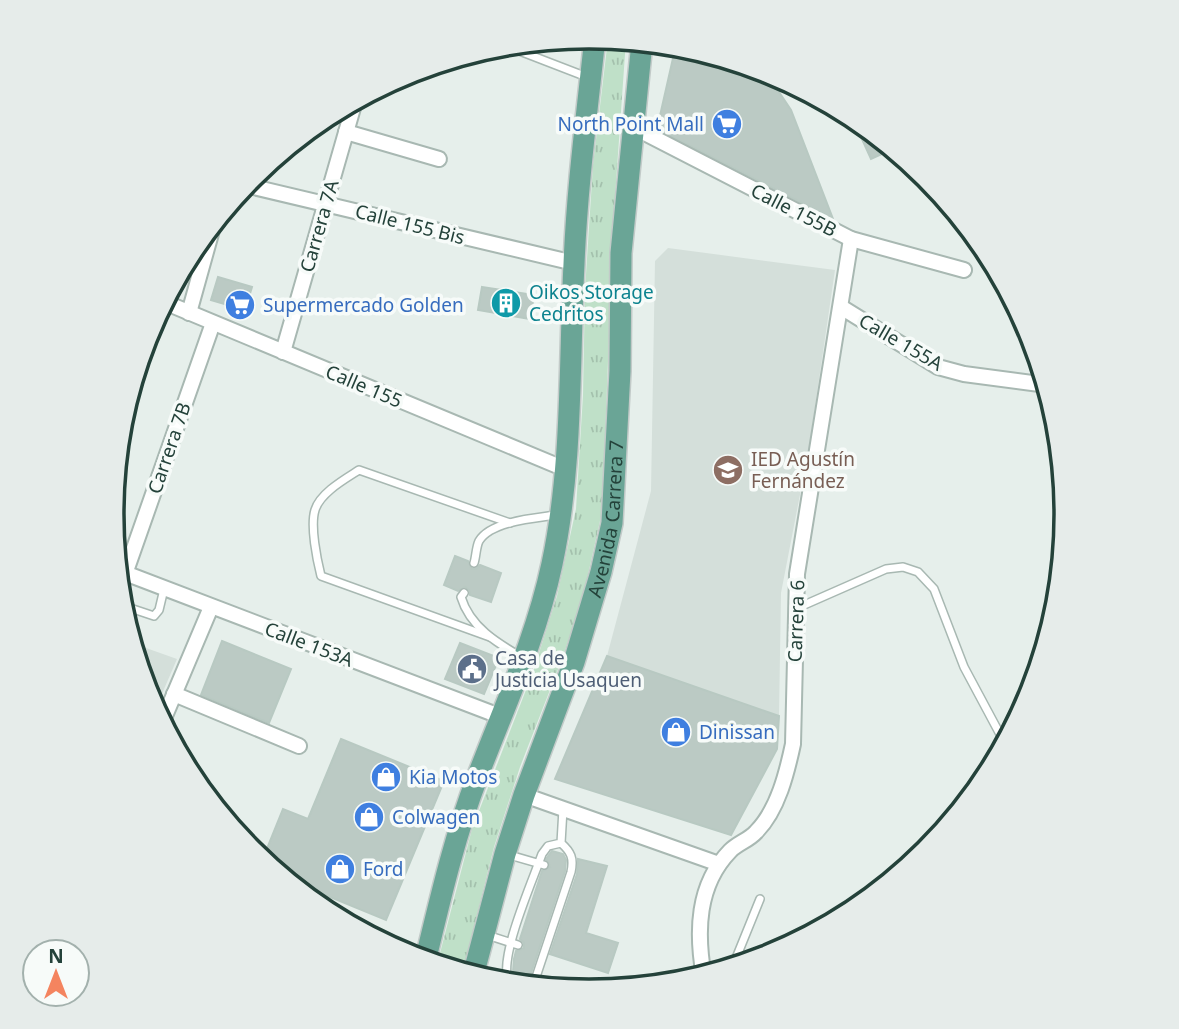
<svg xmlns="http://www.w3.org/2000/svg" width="1179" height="1029" font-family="'Noto Sans',sans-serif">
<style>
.built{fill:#d4dfda}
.grass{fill:url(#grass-tufts)}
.building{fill:#bbcac4;stroke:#b8c9c2;stroke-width:2}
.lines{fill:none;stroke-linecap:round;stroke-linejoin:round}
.lane-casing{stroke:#a8b8b2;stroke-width:10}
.street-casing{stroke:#a8b8b2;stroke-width:18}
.primary-casing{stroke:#c2cac8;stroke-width:24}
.lane{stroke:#fff;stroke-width:7}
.street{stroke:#fff;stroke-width:14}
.primary{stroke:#6aa596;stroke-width:21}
.labels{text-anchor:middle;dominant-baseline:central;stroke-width:7;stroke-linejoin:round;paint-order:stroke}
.shop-label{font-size:19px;fill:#366cbe;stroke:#f7fbf9;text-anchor:start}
.street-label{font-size:19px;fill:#24423a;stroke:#f7fbf9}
.culture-label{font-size:19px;fill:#0d838f;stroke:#f7fbf9;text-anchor:start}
.education-label{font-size:19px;fill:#785e54;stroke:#f7fbf9;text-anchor:start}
.service-label{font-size:19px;fill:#4e5e75;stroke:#f7fbf9;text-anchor:start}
.rim{fill:none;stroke:#24423a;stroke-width:3.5}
</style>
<defs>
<pattern id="grass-tufts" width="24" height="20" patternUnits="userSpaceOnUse" patternTransform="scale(1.75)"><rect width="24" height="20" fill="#bfe0c8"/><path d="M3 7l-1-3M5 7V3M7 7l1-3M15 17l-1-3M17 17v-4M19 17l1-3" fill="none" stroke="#a4c1ad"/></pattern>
</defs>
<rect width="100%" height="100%" fill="#e6efeb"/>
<g class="built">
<path d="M668,248L835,270L809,448L781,593L779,716L607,656L651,491L655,261Z"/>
<path d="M132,643L177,659L155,710L148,697Z"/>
</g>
<path class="grass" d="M608,39L626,40L614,211L602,512L583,597L562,659L520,767L494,847L465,963L439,957L472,829L533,672L557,596L576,509L583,395L585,290L593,165Z"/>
<g class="building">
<path d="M676,45L765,71L791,110L833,219L657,129Z"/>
<path d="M851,115L855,117L893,149L871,159Z"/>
<path d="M218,277L252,287L245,310L211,300Z"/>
<path d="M482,287L534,295L530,319L478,310Z"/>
<path d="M455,556L468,561L472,569H476L480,565L501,573L491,602L470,595L469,590L465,587L458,591L444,585Z"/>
<path d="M222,641L291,669L269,723L201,695Z"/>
<path d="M460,643L499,658L484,694L445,679Z"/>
<path d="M607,656L779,716L777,749L731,835L555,779Z"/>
<path d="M341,739L444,781L386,920L281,877L262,861L283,809L308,819Z"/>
<path d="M552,851L563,854L566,860L565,871L531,973L519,975L513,972L514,959L516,951L524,948V943L520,939L542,871L550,867L546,859Z"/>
<path d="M578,859L607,866L586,933L618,943L608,973L550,954L577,874Z"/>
</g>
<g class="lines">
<g class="lane-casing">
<g id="lane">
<path d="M509,45V47L587,77"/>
<path d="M474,563C476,557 476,547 479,541C491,521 536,518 556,515"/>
<path d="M464,593L461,597C470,627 497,643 523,658"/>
<path d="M121,605L154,616L159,610L164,589"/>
<path d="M795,609L886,569L903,567L918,572L934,589L964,667L1002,738L1004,747"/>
<path d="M490,637L321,576C317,560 310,526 315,510C320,493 345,479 359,470L510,523"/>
<path d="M561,843L548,846L542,854C532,882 503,948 507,975C518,983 524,983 536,977L571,872C574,858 571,852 561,843L563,809"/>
<path d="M506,854L544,865"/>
<path d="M487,935L518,945"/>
<path d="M732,968L760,899"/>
</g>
</g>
<g class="street-casing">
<g id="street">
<path d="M633,127L851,239L964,270"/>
<path d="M346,132L439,159"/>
<path d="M245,185L574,263"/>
<path d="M164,302L565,469"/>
<path d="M841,307L938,367L964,374L1047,385"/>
<path d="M189,313L214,223"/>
<path d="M283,352L355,101"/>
<path d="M117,570L502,717"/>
<path d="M125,574L213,323"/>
<path d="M174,694L299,746"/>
<path d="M162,723L211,607"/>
<path d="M524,795L719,864"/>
<path d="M704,977C696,932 697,885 730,851C738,843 749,840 756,832C778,810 787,772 793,744L797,574L851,239"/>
</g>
</g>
<g class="primary-casing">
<g id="primary">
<path d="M425,962C440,900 454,838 477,778C504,707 536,639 552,564C573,466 569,363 574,264C577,188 587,113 595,37"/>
<path id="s1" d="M473,976L505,854L524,795L574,662L601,572L612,523L620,371L621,253L642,42"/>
</g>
</g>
<use href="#lane" class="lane"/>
<use href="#street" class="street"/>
<use href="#primary" class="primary"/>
</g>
<defs>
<g id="supermarket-disc" transform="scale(1.575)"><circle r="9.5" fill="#3f7fe0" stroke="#f7fbf9"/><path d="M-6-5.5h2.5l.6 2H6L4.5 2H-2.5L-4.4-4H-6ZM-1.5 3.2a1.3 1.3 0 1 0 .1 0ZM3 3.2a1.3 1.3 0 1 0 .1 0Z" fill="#fff"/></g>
<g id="building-disc" transform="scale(1.575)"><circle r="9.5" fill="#0f9aa8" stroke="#f7fbf9"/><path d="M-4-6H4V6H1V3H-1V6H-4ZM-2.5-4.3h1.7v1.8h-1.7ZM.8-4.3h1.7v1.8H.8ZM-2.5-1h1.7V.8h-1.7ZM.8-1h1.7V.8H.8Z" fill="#fff"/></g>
<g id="school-disc" transform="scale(1.575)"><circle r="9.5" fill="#8d6e63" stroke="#f7fbf9"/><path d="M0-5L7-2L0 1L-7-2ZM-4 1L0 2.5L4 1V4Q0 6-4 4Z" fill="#fff"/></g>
<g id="civic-disc" transform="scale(1.575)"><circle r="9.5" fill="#5c6f8a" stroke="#f7fbf9"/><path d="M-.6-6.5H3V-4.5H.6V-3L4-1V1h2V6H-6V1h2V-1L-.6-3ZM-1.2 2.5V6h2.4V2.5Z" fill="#fff"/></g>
<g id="shop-disc" transform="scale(1.575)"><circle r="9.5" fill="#3f7fe0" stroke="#f7fbf9"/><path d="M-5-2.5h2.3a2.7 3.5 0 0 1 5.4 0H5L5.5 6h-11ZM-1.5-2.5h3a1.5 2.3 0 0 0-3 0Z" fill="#fff"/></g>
</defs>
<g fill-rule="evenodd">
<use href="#supermarket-disc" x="727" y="124"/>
<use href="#building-disc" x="506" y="303"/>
<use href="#supermarket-disc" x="240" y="305"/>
<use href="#school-disc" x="728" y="470"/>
<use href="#civic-disc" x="472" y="669"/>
<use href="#shop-disc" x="676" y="732"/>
<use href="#shop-disc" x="386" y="777"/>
<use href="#shop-disc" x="369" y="817"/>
<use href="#shop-disc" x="340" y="869"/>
</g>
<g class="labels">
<g class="shop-label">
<text x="704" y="124" text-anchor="end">North Point Mall</text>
<text x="263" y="305">Supermercado Golden</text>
<text x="699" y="732">Dinissan</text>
<text x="409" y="777">Kia Motos</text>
<text x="392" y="817">Colwagen</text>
<text x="363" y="869">Ford</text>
</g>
<g class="street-label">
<text transform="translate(794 210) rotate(27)">Calle 155B</text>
<text transform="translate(410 224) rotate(14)">Calle 155 Bis</text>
<text transform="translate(319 226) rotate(-74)">Carrera 7A</text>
<text transform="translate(901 342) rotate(30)">Calle 155A</text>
<text transform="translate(364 386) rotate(23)">Calle 155</text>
<text transform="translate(169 448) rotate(-71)">Carrera 7B</text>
<text stroke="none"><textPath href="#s1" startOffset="478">Avenida Carrera 7</textPath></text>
<text transform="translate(796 621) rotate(-88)">Carrera 6</text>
<text transform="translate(309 644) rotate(21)">Calle 153A</text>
</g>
<g class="culture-label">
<text x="529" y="292">Oikos Storage<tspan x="529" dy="22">Cedritos</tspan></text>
</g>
<g class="education-label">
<text x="751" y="459">IED Agustín<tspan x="751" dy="22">Fernández</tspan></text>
</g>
<g class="service-label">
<text x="495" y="658">Casa de<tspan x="495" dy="22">Justicia Usaquen</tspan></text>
</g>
</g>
<path d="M0 0H1179V1029H0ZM124 514a465 465 0 1 1 930 0a465 465 0 1 1-930 0Z" fill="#e6ecea" fill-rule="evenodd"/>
<path class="rim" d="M124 514a465 465 0 1 1 930 0a465 465 0 1 1-930 0Z"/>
<g transform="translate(56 973)"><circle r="33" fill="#f7fbf9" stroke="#a3b1ad" stroke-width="2"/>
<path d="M0-5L12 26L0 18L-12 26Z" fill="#f4845f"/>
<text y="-10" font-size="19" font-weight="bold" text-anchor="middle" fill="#24423a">N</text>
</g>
</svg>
